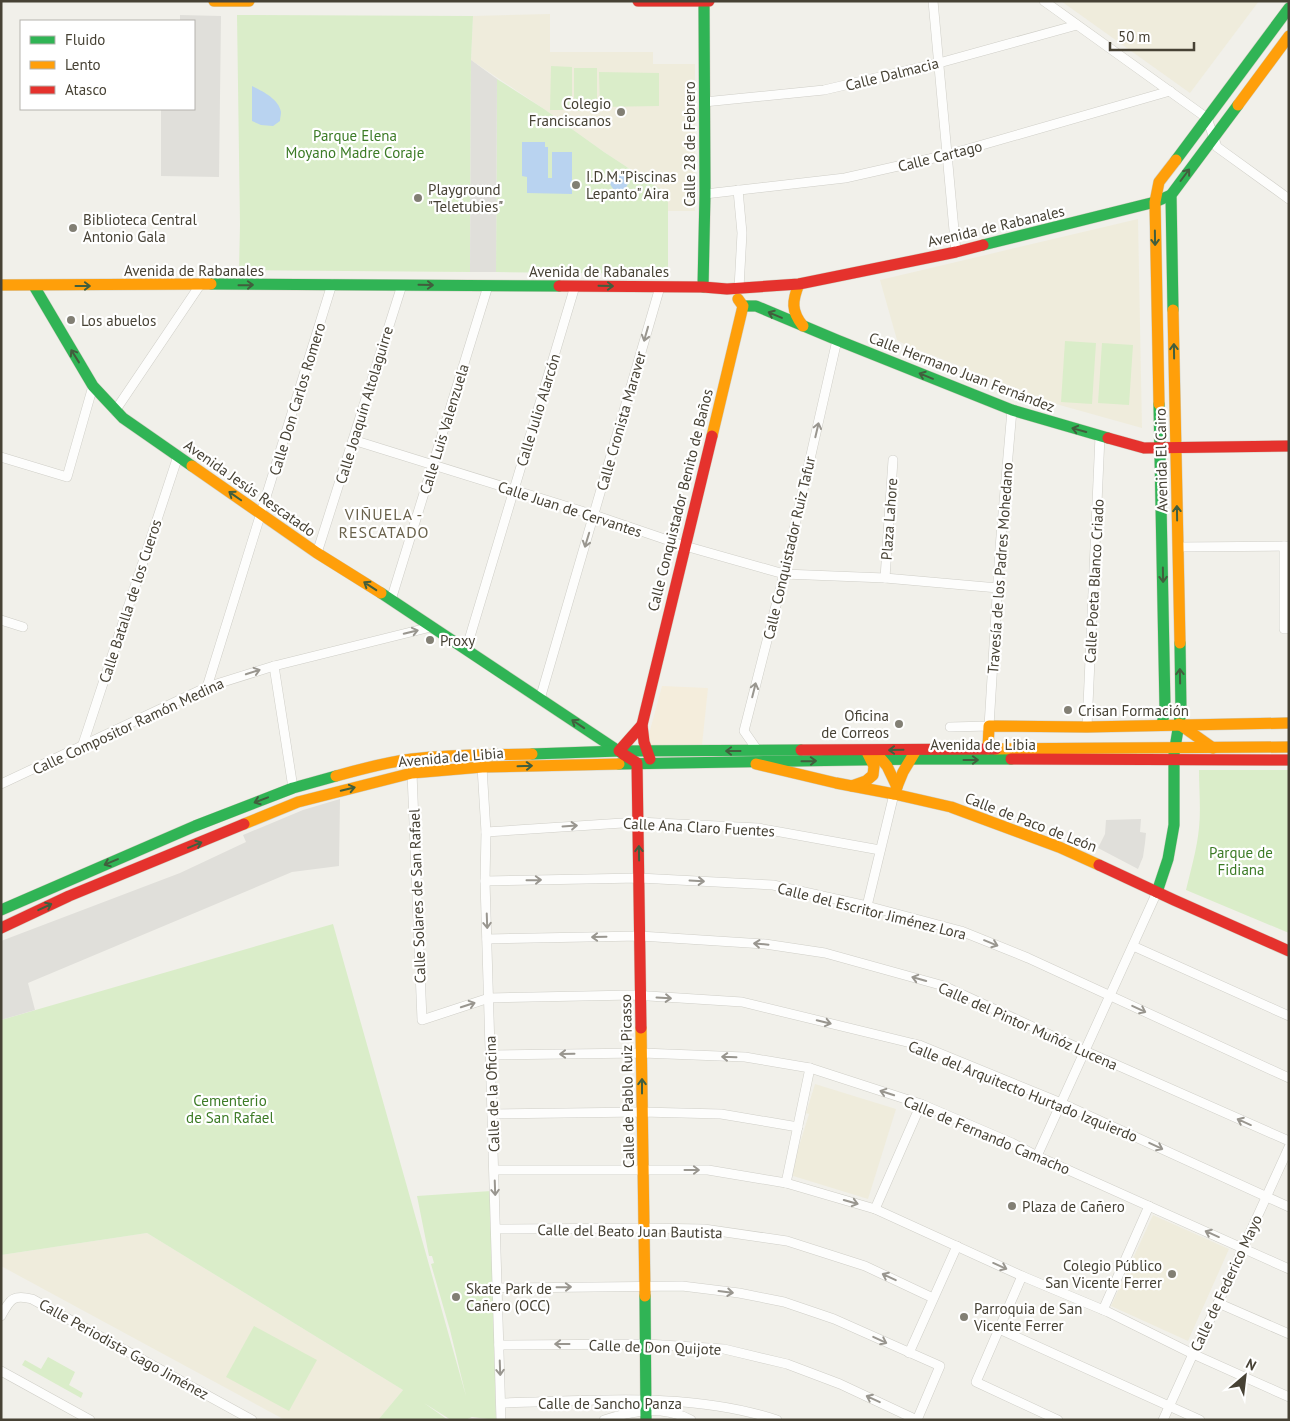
<svg xmlns="http://www.w3.org/2000/svg" width="1290" height="1421" font-family="'PT Sans',sans-serif">
<style>
.commercial{fill:#f4eddc}
.education{fill:#efecdc}
.green{fill:#daedc9}
.parking{fill:#e0dfda}
.water{fill:#b9d3f0}
.lines{fill:none;stroke-linecap:round;stroke-linejoin:round}
.street-casing{stroke:#cfcec7;stroke-width:10}
.fast-casing{stroke:#d1cec1;stroke-width:12}
.slow-casing{stroke:#d1cec1;stroke-width:12}
.jam-casing{stroke:#d1cec1;stroke-width:12}
.street{stroke:#fdfdfc;stroke-width:9}
.fast{stroke:#30b455;stroke-width:11}
.slow{stroke:#ff9f0a;stroke-width:11}
.jam{stroke:#e5322d;stroke-width:11}
.oneway{stroke:#415e3d}
.oneway2{stroke:#99968f}
.poi-dot{fill:#827f74;stroke:#fff;stroke-width:2}
.labels{text-anchor:middle;dominant-baseline:central;stroke-width:4.5;stroke-linejoin:round;paint-order:stroke}
.street-label{font-size:15px;fill:#474235;stroke:#fff}
.poi-label{font-size:15px;fill:#474235;stroke:#fff;text-anchor:start}
.park-label{font-size:15px;fill:#3c7b26;stroke:#fff}
.neighbourhood-label{font-size:16px;letter-spacing:1px;fill:#6a624c;stroke:#fff}
</style>
<rect width="100%" height="100%" fill="#f1f0ea"/>
<path class="commercial" d="M662,686L708,688L702,745H646Z"/>
<g class="education">
<path d="M1061,1H1259L1190,93Z"/>
<path d="M550,14V52H653V64H695V211H668V194L604,152L544,109L471,60L473,16Z"/>
<path d="M1138,219L1142,428L1056,404L906,345L897,340L880,280Z"/>
<path d="M815,1084L896,1109L868,1199L790,1175L809,1114L806,1113Z"/>
<path d="M1153,1215L1229,1249L1188,1341L1111,1306Z"/>
<path d="M147,1233L403,1390L378,1420H285L1,1266V1255Z"/>
</g>
<g class="green">
<path d="M237,15L473,16L471,60L470,272L239,270L240,225Z"/>
<path d="M551,66L572,67V110H550Z"/>
<rect x="574" y="68" width="23" height="43"/>
<path d="M599,72L659,73V106L600,107Z"/>
<path d="M497,79L544,109L604,152L668,194V274L496,272Z"/>
<path d="M1065,341L1096,343L1092,404L1061,402Z"/>
<path d="M1102,343L1133,345L1129,405L1098,403Z"/>
<path d="M1199,770H1289V933L1186,890C1191,869 1197,849 1199,828C1201,809 1199,789 1199,770Z"/>
<path d="M333,924L466,1396L450,1330L431,1264L434,1263L432,1256H429L417,1196L491,1191L496,1420L472,1417L465,1420H451L424,1403L448,1420H378L403,1390L147,1233L1,1255V1020Z"/>
<path d="M254,1326L317,1360L289,1411L226,1377Z"/>
<path d="M48,1357L75,1372L69,1385L83,1393L81,1398L22,1365L25,1360L41,1369Z"/>
</g>
<g class="parking">
<path d="M180,15L221,16L219,177L161,176V109H194V21H180Z"/>
<path d="M471,60L497,79L496,272H470Z"/>
<path d="M340,799L339,866L292,872L28,983L35,1010L1,1020V941L180,873L246,842L243,835L303,810Z"/>
<path d="M1141,819L1140,832L1146,833L1145,843L1143,857L1138,869L1098,848L1105,834L1106,820Z"/>
</g>
<g class="water">
<path d="M252,86C262,91 279,99 281,112C281,115 280,118 280,121L273,126L261,125L252,121Z"/>
<path d="M522,142H545V147H548V178H552V152H572V194L527,193V177L522,176Z"/>
<circle cx="619" cy="182" r="9"/>
</g>
<g class="lines">
<g class="street-casing">
<g id="street">
<path d="M933,1L956,252"/>
<path d="M1044,1L1207,118L1217,147L1289,199"/>
<path d="M704,102L824,90L939,63L1077,25"/>
<path d="M738,190L742,233L739,288"/>
<path d="M705,194L845,178L947,155L1170,91"/>
<path d="M115,411L200,285"/>
<path d="M353,440L594,515L685,546L784,574L885,578L998,588"/>
<path d="M1,457L67,477L93,386"/>
<path d="M1284,546V629H1289"/>
<path d="M1178,547L1289,546"/>
<path d="M317,553L402,285"/>
<path d="M885,578L893,460"/>
<path d="M391,600L488,286"/>
<path d="M1,620L23,627"/>
<path d="M466,650L575,286"/>
<path d="M274,666L293,788"/>
<path d="M207,687L332,284"/>
<path d="M540,699L660,287"/>
<path d="M950,727L989,726L1000,548L1012,410"/>
<path d="M1087,727L1100,436"/>
<path d="M82,747L178,456"/>
<path d="M758,751L744,731L784,574L837,340"/>
<path d="M482,767L486,832L485,881L501,1420"/>
<path d="M412,773L422,1020L489,998L633,995L742,1002L919,1045L1061,1103L1289,1207"/>
<path d="M1,784L207,687L274,666L431,627"/>
<path d="M486,832L638,822L758,828L880,850"/>
<path d="M485,881L639,878L773,885L867,906L961,931L1028,958L1289,1078"/>
<path d="M867,906L894,794"/>
<path d="M487,939L640,936L765,944L825,953L944,986L1085,1051L1289,1141"/>
<path d="M1133,946L1289,1016"/>
<path d="M491,1055L642,1053L745,1057L810,1068L921,1104L1012,1143L1037,1156L1289,1269"/>
<path d="M492,1114L642,1112L721,1114L798,1127"/>
<path d="M1037,1156L1157,892"/>
<path d="M494,1170H708L786,1183L875,1209L1022,1276L1108,1312L1193,1354L1289,1397"/>
<path d="M786,1183L810,1068"/>
<path d="M875,1209L921,1104"/>
<path d="M496,1229L645,1228L704,1229L787,1241L865,1266L933,1298"/>
<path d="M1022,1276L976,1382L1058,1420"/>
<path d="M498,1288L682,1286L739,1293L784,1302L834,1319L940,1366L917,1420"/>
<path d="M1218,1303L1289,1334"/>
<path d="M1103,1310L1149,1206"/>
<path d="M1,1316C10,1300 12,1294 32,1299L252,1420"/>
<path d="M999,1329L1200,1420"/>
<path d="M499,1345L647,1344L724,1349L787,1364L840,1384L917,1420"/>
<path d="M909,1353L957,1246"/>
<path d="M1,1371L90,1420"/>
<path d="M501,1403C591,1401 690,1391 777,1420"/>
<path d="M604,1420C632,1411 663,1405 691,1420"/>
<path d="M1163,1420L1193,1354L1218,1303L1289,1147"/>
</g>
</g>
<g class="fast-casing">
<g id="fast">
<path d="M1176,160L1289,8"/>
<path d="M983,245L1155,202L1171,195"/>
<path d="M211,284L559,286"/>
<path d="M34,286L93,386L123,418L192,466"/>
<path d="M703,287L705,194L704,2"/>
<path d="M743,306H756L837,340L1012,410L1108,438"/>
<path d="M1173,310L1171,195L1238,105"/>
<path d="M1159,404L1165,707L1162,725"/>
<path d="M381,593L623,754"/>
<path d="M532,754L619,751L801,750"/>
<path d="M619,764L919,759H1011"/>
<path d="M1157,892L1168,859L1174,825V754L1181,711L1180,643"/>
<path d="M1,910L195,826L293,788L336,776"/>
<path d="M645,1296L646,1420"/>
</g>
</g>
<g class="slow-casing">
<g id="slow">
<path d="M214,1H249"/>
<path d="M1238,105L1289,36"/>
<path d="M799,284C792,301 791,311 803,326"/>
<path d="M1,285L211,284"/>
<path d="M1173,310L1180,643"/>
<path d="M1159,404L1155,202L1159,182L1176,160"/>
<path d="M712,436L743,306L738,299"/>
<path d="M192,466L317,553L381,593"/>
<path d="M1179,724L1213,748"/>
<path d="M988,749L989,726L1087,727L1289,723"/>
<path d="M996,749L1289,747"/>
<path d="M876,753L887,766L897,787"/>
<path d="M756,764L836,783L894,794L951,807L1059,847L1099,865"/>
<path d="M336,776C361,769 387,762 412,759C452,754 493,755 532,754"/>
<path d="M852,786L866,781L873,775L874,766L867,752"/>
<path d="M894,794L903,772L915,752"/>
<path d="M244,824L298,802L412,773L482,767L619,764"/>
<path d="M641,1028L645,1296"/>
</g>
</g>
<g class="jam-casing">
<g id="jam">
<path d="M638,1H709"/>
<path d="M559,286L703,287L727,289L799,284L956,252L983,245"/>
<path d="M1108,438L1144,448L1289,446"/>
<path d="M801,750L996,749"/>
<path d="M619,751L642,725"/>
<path d="M623,754L637,763L641,1028"/>
<path d="M650,759L644,742L642,725L712,436"/>
<path d="M1011,759L1289,760"/>
<path d="M1099,865L1174,900L1289,951"/>
<path d="M1,928L69,896L244,824"/>
</g>
</g>
<use href="#street" class="street"/>
<use href="#fast" class="fast"/>
<use href="#slow" class="slow"/>
<use href="#jam" class="jam"/>
</g>
<defs><path id="oneway-shaft" d="M-6 0H5M1.5-3L5.5 0L1.5 3" fill="none" stroke-width="1.6" stroke-linecap="round" stroke-linejoin="round" transform="scale(1.25)"/></defs>
<g class="oneway">
<use href="#oneway-shaft" transform="translate(1185 175) rotate(-53)"/>
<use href="#oneway-shaft" transform="translate(1155 238) rotate(89)"/>
<use href="#oneway-shaft" transform="translate(246 285) rotate(-1)"/>
<use href="#oneway-shaft" transform="translate(426 285) rotate(1)"/>
<use href="#oneway-shaft" transform="translate(83 286)"/>
<use href="#oneway-shaft" transform="translate(606 286) rotate(1)"/>
<use href="#oneway-shaft" transform="translate(775 315) rotate(-157)"/>
<use href="#oneway-shaft" transform="translate(1174 351) rotate(-91)"/>
<use href="#oneway-shaft" transform="translate(75 356) rotate(-122)"/>
<use href="#oneway-shaft" transform="translate(926 376) rotate(-158)"/>
<use href="#oneway-shaft" transform="translate(1079 430) rotate(-165)"/>
<use href="#oneway-shaft" transform="translate(235 496) rotate(-145)"/>
<use href="#oneway-shaft" transform="translate(1177 513) rotate(-91)"/>
<use href="#oneway-shaft" transform="translate(1163 575) rotate(89)"/>
<use href="#oneway-shaft" transform="translate(370 586) rotate(-147)"/>
<use href="#oneway-shaft" transform="translate(1180 676) rotate(-91)"/>
<use href="#oneway-shaft" transform="translate(578 724) rotate(-146)"/>
<use href="#oneway-shaft" transform="translate(896 750) rotate(179)"/>
<use href="#oneway-shaft" transform="translate(733 751) rotate(180)"/>
<use href="#oneway-shaft" transform="translate(971 760)"/>
<use href="#oneway-shaft" transform="translate(809 761) rotate(-1)"/>
<use href="#oneway-shaft" transform="translate(525 766) rotate(-2)"/>
<use href="#oneway-shaft" transform="translate(348 789) rotate(-14)"/>
<use href="#oneway-shaft" transform="translate(261 800) rotate(159)"/>
<use href="#oneway-shaft" transform="translate(195 845) rotate(-22)"/>
<use href="#oneway-shaft" transform="translate(639 853) rotate(-91)"/>
<use href="#oneway-shaft" transform="translate(111 862) rotate(157)"/>
<use href="#oneway-shaft" transform="translate(45 907) rotate(-25)"/>
<use href="#oneway-shaft" transform="translate(642 1086) rotate(-90)"/>
</g>
<g class="oneway2">
<use href="#oneway-shaft" transform="translate(646 334) rotate(106)"/>
<use href="#oneway-shaft" transform="translate(817 430) rotate(-77)"/>
<use href="#oneway-shaft" transform="translate(587 540) rotate(107)"/>
<use href="#oneway-shaft" transform="translate(411 632) rotate(-14)"/>
<use href="#oneway-shaft" transform="translate(253 672) rotate(-18)"/>
<use href="#oneway-shaft" transform="translate(754 690) rotate(-76)"/>
<use href="#oneway-shaft" transform="translate(570 826) rotate(-4)"/>
<use href="#oneway-shaft" transform="translate(534 880) rotate(-1)"/>
<use href="#oneway-shaft" transform="translate(697 881) rotate(3)"/>
<use href="#oneway-shaft" transform="translate(487 921) rotate(88)"/>
<use href="#oneway-shaft" transform="translate(599 937) rotate(179)"/>
<use href="#oneway-shaft" transform="translate(991 943) rotate(22)"/>
<use href="#oneway-shaft" transform="translate(761 944) rotate(-175)"/>
<use href="#oneway-shaft" transform="translate(919 979) rotate(-164)"/>
<use href="#oneway-shaft" transform="translate(664 998) rotate(3)"/>
<use href="#oneway-shaft" transform="translate(468 1005) rotate(-18)"/>
<use href="#oneway-shaft" transform="translate(1139 1009) rotate(25)"/>
<use href="#oneway-shaft" transform="translate(824 1022) rotate(14)"/>
<use href="#oneway-shaft" transform="translate(567 1054) rotate(179)"/>
<use href="#oneway-shaft" transform="translate(729 1057) rotate(-178)"/>
<use href="#oneway-shaft" transform="translate(887 1093) rotate(-162)"/>
<use href="#oneway-shaft" transform="translate(1244 1122) rotate(-156)"/>
<use href="#oneway-shaft" transform="translate(1156 1146) rotate(25)"/>
<use href="#oneway-shaft" transform="translate(692 1170)"/>
<use href="#oneway-shaft" transform="translate(495 1188) rotate(88)"/>
<use href="#oneway-shaft" transform="translate(851 1202) rotate(16)"/>
<use href="#oneway-shaft" transform="translate(1212 1234) rotate(-156)"/>
<use href="#oneway-shaft" transform="translate(1000 1266) rotate(24)"/>
<use href="#oneway-shaft" transform="translate(889 1277) rotate(-155)"/>
<use href="#oneway-shaft" transform="translate(564 1287) rotate(-1)"/>
<use href="#oneway-shaft" transform="translate(726 1292) rotate(7)"/>
<use href="#oneway-shaft" transform="translate(880 1340) rotate(25)"/>
<use href="#oneway-shaft" transform="translate(562 1344) rotate(180)"/>
<use href="#oneway-shaft" transform="translate(500 1368) rotate(88)"/>
<use href="#oneway-shaft" transform="translate(873 1399) rotate(-155)"/>
</g>
<g class="poi-dot">
<circle cx="621" cy="112" r="5"/>
<circle cx="576" cy="185" r="5"/>
<circle cx="418" cy="198" r="5"/>
<circle cx="73" cy="228" r="5"/>
<circle cx="71" cy="320" r="5"/>
<circle cx="430" cy="640" r="5"/>
<circle cx="1068" cy="710" r="5"/>
<circle cx="899" cy="724" r="5"/>
<circle cx="1012" cy="1206" r="5"/>
<circle cx="1172" cy="1274" r="5"/>
<circle cx="456" cy="1297" r="5"/>
<circle cx="964" cy="1317" r="5"/>
</g>
<g class="labels">
<g class="street-label">
<text transform="translate(892 74) rotate(-14)">Calle Dalmacia</text>
<text transform="translate(689 144) rotate(-90)">Calle 28 de Febrero</text>
<text transform="translate(940 156) rotate(-14)">Calle Cartago</text>
<text transform="translate(996 226) rotate(-13)">Avenida de Rabanales</text>
<text x="194" y="270">Avenida de Rabanales</text>
<text x="599" y="271">Avenida de Rabanales</text>
<text transform="translate(962 372) rotate(21)">Calle Hermano Juan Fernández</text>
<text transform="translate(297 399) rotate(-73)">Calle Don Carlos Romero</text>
<text transform="translate(364 405) rotate(-73)">Calle Joaquín Altolaguirre</text>
<text transform="translate(538 410) rotate(-73)">Calle Julio Alarcón</text>
<text transform="translate(621 421) rotate(-74)">Calle Cronista Maraver</text>
<text transform="translate(444 429) rotate(-73)">Calle Luis Valenzuela</text>
<text transform="translate(1161 460) rotate(-91)">Avenida El Cairo</text>
<text transform="translate(250 488) rotate(35)">Avenida Jesús Rescatado</text>
<text transform="translate(680 500) rotate(-76)">Calle Conquistador Benito de Baños</text>
<text transform="translate(570 509) rotate(18)">Calle Juan de Cervantes</text>
<text transform="translate(889 519) rotate(-86)">Plaza Lahore</text>
<text transform="translate(789 548) rotate(-77)">Calle Conquistador Ruiz Tafur</text>
<text transform="translate(1000 568) rotate(-86)">Travesía de los Padres Mohedano</text>
<text transform="translate(1094 581) rotate(-87)">Calle Poeta Blanco Criado</text>
<text transform="translate(130 601) rotate(-72)">Calle Batalla de los Cueros</text>
<text transform="translate(128 726) rotate(-25)">Calle Compositor Ramón Medina</text>
<text x="983" y="744">Avenida de Libia</text>
<text transform="translate(451 757) rotate(-5)">Avenida de Libia</text>
<text transform="translate(1031 822) rotate(21)">Calle de Paco de León</text>
<text transform="translate(699 827) rotate(3)">Calle Ana Claro Fuentes</text>
<text transform="translate(417 896) rotate(-92)">Calle Solares de San Rafael</text>
<text transform="translate(872 911) rotate(14)">Calle del Escritor Jiménez Lora</text>
<text transform="translate(1028 1026) rotate(24)">Calle del Pintor Muñóz Lucena</text>
<text transform="translate(627 1081) rotate(-91)">Calle de Pablo Ruiz Picasso</text>
<text transform="translate(1023 1091) rotate(22)">Calle del Arquitecto Hurtado Izquierdo</text>
<text transform="translate(492 1094) rotate(-92)">Calle de la Oficina</text>
<text transform="translate(987 1135) rotate(23)">Calle de Fernando Camacho</text>
<text transform="translate(630 1231) rotate(1)">Calle del Beato Juan Bautista</text>
<text transform="translate(1226 1283) rotate(-65)">Calle de Federico Mayo</text>
<text transform="translate(655 1347) rotate(2)">Calle de Don Quijote</text>
<text transform="translate(124 1349) rotate(29)">Calle Periodista Gago Jiménez</text>
<text x="610" y="1403">Calle de Sancho Panza</text>
</g>
<g class="poi-label">
<text x="611" y="103" text-anchor="end">Colegio<tspan x="611" dy="17">Franciscanos</tspan></text>
<text x="586" y="176">I.D.M."Piscinas<tspan x="586" dy="17">Lepanto" Aira</tspan></text>
<text x="428" y="189">Playground<tspan x="428" dy="17">"Teletubies"</tspan></text>
<text x="83" y="219">Biblioteca Central<tspan x="83" dy="17">Antonio Gala</tspan></text>
<text x="81" y="320">Los abuelos</text>
<text x="440" y="640">Proxy</text>
<text x="1078" y="710">Crisan Formación</text>
<text x="889" y="715" text-anchor="end">Oficina<tspan x="889" dy="17">de Correos</tspan></text>
<text x="1022" y="1206">Plaza de Cañero</text>
<text x="1162" y="1265" text-anchor="end">Colegio Público<tspan x="1162" dy="17">San Vicente Ferrer</tspan></text>
<text x="466" y="1288">Skate Park de<tspan x="466" dy="17">Cañero (OCC)</tspan></text>
<text x="974" y="1308">Parroquia de San<tspan x="974" dy="17">Vicente Ferrer</tspan></text>
</g>
<g class="park-label">
<text x="355" y="135">Parque Elena<tspan x="355" dy="17">Moyano Madre Coraje</tspan></text>
<text x="1241" y="852">Parque de<tspan x="1241" dy="17">Fidiana</tspan></text>
<text x="230" y="1100">Cementerio<tspan x="230" dy="17">de San Rafael</tspan></text>
</g>
<g class="neighbourhood-label">
<text x="384" y="514">VIÑUELA -<tspan x="384" dy="18">RESCATADO</tspan></text>
</g>
</g>
<rect width="1290" height="1421" fill="none" stroke="#474235" stroke-width="5"/>
<rect x="20" y="20" width="175" height="90" fill="#ffffff" stroke="#b5b3ae"/>
<rect x="30" y="36" width="25" height="8" fill="#30b455" stroke="#b5b3ae"/>
<text x="65" y="45" font-size="15" fill="#474235">Fluido</text>
<rect x="30" y="61" width="25" height="8" fill="#ff9f0a" stroke="#b5b3ae"/>
<text x="65" y="70" font-size="15" fill="#474235">Lento</text>
<rect x="30" y="86" width="25" height="8" fill="#e5322d" stroke="#b5b3ae"/>
<text x="65" y="95" font-size="15" fill="#474235">Atasco</text>
<g transform="translate(1245 1376) rotate(28)" stroke="#ffffff" stroke-width="4" paint-order="stroke">
<path d="M0-4L9 19L0 12L-9 19Z" fill="#474235"/>
<text y="-8" font-size="14" font-weight="bold" text-anchor="middle" fill="#474235">N</text>
</g>
<path d="M1110 42v8h84v-8" fill="none" stroke="#474235" stroke-width="2.5"/>
<text x="1118" y="42" font-size="15" fill="#474235" stroke="#ffffff" stroke-width="4" paint-order="stroke">50 m</text>
</svg>
